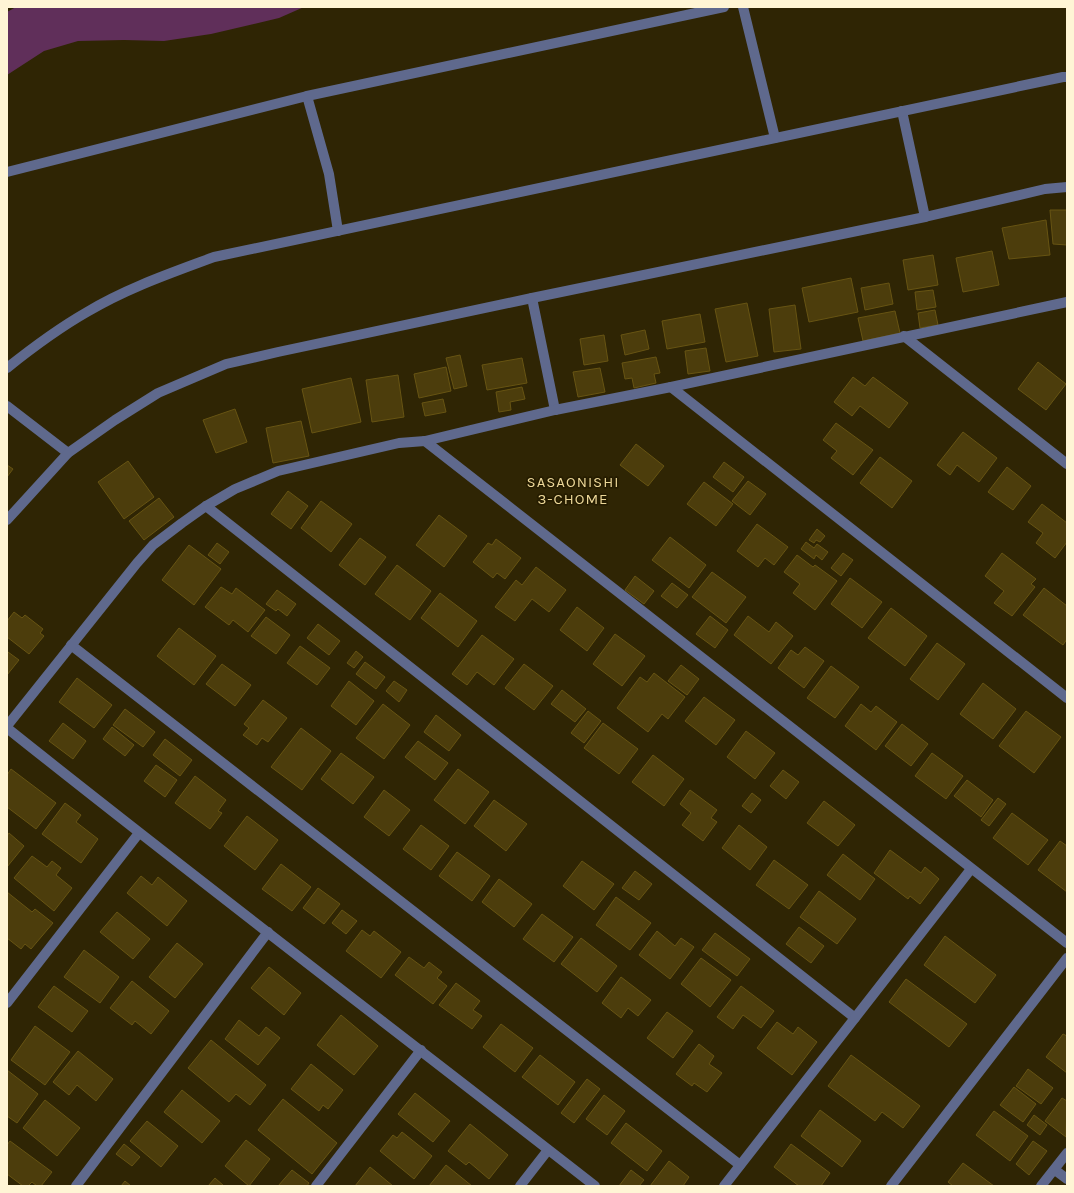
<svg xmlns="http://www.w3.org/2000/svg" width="1074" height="1193" font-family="Karla,sans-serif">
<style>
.green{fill:#602f5a}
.building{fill:#4c3d0c;stroke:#675413}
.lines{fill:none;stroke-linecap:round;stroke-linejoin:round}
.minor{stroke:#5f698d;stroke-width:10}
.tertiary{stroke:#5f698d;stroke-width:10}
.labels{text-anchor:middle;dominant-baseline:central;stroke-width:3.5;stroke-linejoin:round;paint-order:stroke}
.neighbourhood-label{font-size:15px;letter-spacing:1px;fill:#ecd798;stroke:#251c00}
</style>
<rect width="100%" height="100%" fill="#2f2504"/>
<path class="green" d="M16,7H304L279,18L211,34L164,41L124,40L78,41L44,51L7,75V12Z"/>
<g class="building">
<path d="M1050,210H1067V245L1053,244Z"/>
<path d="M1046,220L1050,255L1009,259L1002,228Z"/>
<path d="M992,251L999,285L963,292L956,258Z"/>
<path d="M933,255L938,285L908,290L903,260Z"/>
<path d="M851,278L858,312L809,322L802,288Z"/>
<path d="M889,283L893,304L865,310L861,288Z"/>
<path d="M933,290L936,307L917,310L915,292Z"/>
<path d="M747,303L758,356L726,362L715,309Z"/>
<path d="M795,305L801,349L774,352L769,309Z"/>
<path d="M935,310L938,325L920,328L918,313Z"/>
<path d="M895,311L900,333L863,341L858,318Z"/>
<path d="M700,314L705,342L667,349L662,321Z"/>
<path d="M645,330L649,349L625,355L621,335Z"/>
<path d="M604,335L608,361L584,365L580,339Z"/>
<path d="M706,348L710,371L688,374L685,351Z"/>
<path d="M460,355L467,386L454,389L446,358Z"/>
<path d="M656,357L660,373L654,374L656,383L634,388L632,378L625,379L622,363Z"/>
<path d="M522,358L527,383L487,390L482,365Z"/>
<path d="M1038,362L1066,384L1046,410L1018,389Z"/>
<path d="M446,367L451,391L419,398L414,374Z"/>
<path d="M600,368L605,392L578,397L573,372Z"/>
<path d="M398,375L404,417L372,422L366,380Z"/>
<path d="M853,377L865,386L873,377L908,403L889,428L860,406L852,416L834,402Z"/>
<path d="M351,378L361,422L312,433L302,389Z"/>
<path d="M522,387L525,399L510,402L511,410L499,412L496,392Z"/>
<path d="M443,399L446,412L425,416L422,403Z"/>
<path d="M235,409L247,442L216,453L203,420Z"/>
<path d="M301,421L309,456L273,463L266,428Z"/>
<path d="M836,423L873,450L853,475L831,458L837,451L823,440Z"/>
<path d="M963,432L997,458L979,482L957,465L950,475L937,465Z"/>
<path d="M636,444L664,466L648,486L620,465Z"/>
<path d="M880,457L912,481L892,508L860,483Z"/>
<path d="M128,461L154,497L124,519L98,482Z"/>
<path d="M724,462L744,477L733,492L713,477Z"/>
<path d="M7,465L13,469L7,477Z"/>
<path d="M1007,467L1031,486L1013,510L988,492Z"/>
<path d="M748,481L766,494L750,515L732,501Z"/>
<path d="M704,482L733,504L716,526L687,504Z"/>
<path d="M288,491L308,506L291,529L271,514Z"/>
<path d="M159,498L174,517L144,540L129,521Z"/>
<path d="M321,501L352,524L331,552L301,528Z"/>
<path d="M1042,504L1067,523V542L1055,558L1036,543L1043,533L1028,522Z"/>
<path d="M439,515L467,536L444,567L416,545Z"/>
<path d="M757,524L788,547L774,565L765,558L758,567L737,551Z"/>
<path d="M817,529L825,536L820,542L816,540L814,543L809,540Z"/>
<path d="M670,537L706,565L689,588L652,560Z"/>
<path d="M360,538L386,557L365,585L339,565Z"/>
<path d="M496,539L521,558L505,579L497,573L493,578L473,562L488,543L492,545Z"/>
<path d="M806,542L814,548L817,544L828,552L822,560L816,555L814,559L801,549Z"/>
<path d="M217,543L229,552L220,564L208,555Z"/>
<path d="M189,545L221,569L194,605L162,580Z"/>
<path d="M843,553L853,560L841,576L831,568Z"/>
<path d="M1002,553L1036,579L1031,584L1035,587L1012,616L994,603L1004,591L985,576Z"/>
<path d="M797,555L813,567L815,565L837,581L815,610L793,593L800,584L784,572Z"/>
<path d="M397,565L431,591L410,620L375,594Z"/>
<path d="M536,567L566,590L549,612L532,599L515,621L495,607L516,580L522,585Z"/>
<path d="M712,572L746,597L726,623L692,597Z"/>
<path d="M635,576L654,591L644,604L625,590Z"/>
<path d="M850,578L882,602L862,628L831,604Z"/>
<path d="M672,583L688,595L677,608L661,596Z"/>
<path d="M221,587L232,594L236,588L265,610L248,632L233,620L229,625L205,607Z"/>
<path d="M1044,588L1067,606V639L1063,645L1023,615Z"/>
<path d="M277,590L296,604L287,616L278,609L276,611L266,604Z"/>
<path d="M440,593L477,621L458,647L421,618Z"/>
<path d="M577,607L604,628L587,651L560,630Z"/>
<path d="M891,608L927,636L905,666L868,638Z"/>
<path d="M14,612L22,618L25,615L43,629L40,633L44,636L29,654L7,637V621Z"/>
<path d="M710,616L728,630L715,648L696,634Z"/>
<path d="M748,616L769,632L776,622L793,636L771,664L734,635Z"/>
<path d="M266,617L290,635L276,654L251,636Z"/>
<path d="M318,624L340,641L329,655L307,638Z"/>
<path d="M179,628L216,656L194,685L157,656Z"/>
<path d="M615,634L645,656L622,686L593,664Z"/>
<path d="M482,635L514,659L494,685L477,672L467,685L452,674Z"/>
<path d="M937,643L965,664L938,700L910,679Z"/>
<path d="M300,646L330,668L317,685L287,663Z"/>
<path d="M805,647L824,661L804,688L778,668L791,650L798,655Z"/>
<path d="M356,651L363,657L354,668L347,663Z"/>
<path d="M8,652L19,660L7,675V654Z"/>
<path d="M365,662L385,677L376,689L356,674Z"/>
<path d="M222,664L251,685L235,706L206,684Z"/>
<path d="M524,664L553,686L534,710L505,688Z"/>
<path d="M681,665L699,679L687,695L668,681Z"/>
<path d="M831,666L859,687L835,718L807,698Z"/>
<path d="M654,673L685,697L668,719L662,714L648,732L617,708L640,677L647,682Z"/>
<path d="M77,678L112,705L94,728L59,702Z"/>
<path d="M349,681L374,701L356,725L331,706Z"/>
<path d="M394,681L407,690L399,702L386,691Z"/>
<path d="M983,683L1016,709L993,739L960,714Z"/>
<path d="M562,690L586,709L575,722L551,704Z"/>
<path d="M704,697L735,720L716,745L685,721Z"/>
<path d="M263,700L287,718L268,742L262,738L257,745L243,735L249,728L244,724Z"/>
<path d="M383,704L410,725L384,759L356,738Z"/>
<path d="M861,704L871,712L876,706L897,722L876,750L845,726Z"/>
<path d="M125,709L155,732L143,747L113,725Z"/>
<path d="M588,711L601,721L584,743L571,733Z"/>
<path d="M1026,711L1061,737L1034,773L999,746Z"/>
<path d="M436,715L461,735L449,751L424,732Z"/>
<path d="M63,723L86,741L73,759L49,741Z"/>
<path d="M603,723L638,749L619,774L584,748Z"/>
<path d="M902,724L928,744L911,766L885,746Z"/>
<path d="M112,727L134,745L125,756L103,739Z"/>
<path d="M301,728L331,751L302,790L271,767Z"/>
<path d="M746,731L775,753L755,779L727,757Z"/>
<path d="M165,739L192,760L180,776L153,755Z"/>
<path d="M418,741L448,763L435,780L405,757Z"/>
<path d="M341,753L374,777L353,804L321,779Z"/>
<path d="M932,753L963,776L946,799L915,776Z"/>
<path d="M653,755L684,779L664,806L632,782Z"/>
<path d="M156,765L177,780L165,797L144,781Z"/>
<path d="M11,769L56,803L36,829L7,807V775Z"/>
<path d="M458,769L489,792L465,824L434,800Z"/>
<path d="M783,770L799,782L786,799L770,786Z"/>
<path d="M195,776L226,800L218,811L222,813L210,829L175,803Z"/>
<path d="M967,780L993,800L981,817L954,796Z"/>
<path d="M384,790L410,810L389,836L364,817Z"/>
<path d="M690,790L717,810L711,818L717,822L703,841L682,825L691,813L680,804Z"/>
<path d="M752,793L761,800L751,813L742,806Z"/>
<path d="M998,798L1006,804L989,826L981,820Z"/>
<path d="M494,800L527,824L506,851L474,826Z"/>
<path d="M824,801L855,825L838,846L807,823Z"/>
<path d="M65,803L81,815L76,822L98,839L81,863L42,834Z"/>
<path d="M1012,813L1048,840L1028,865L993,838Z"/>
<path d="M247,816L278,840L255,870L224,846Z"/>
<path d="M421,825L449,846L431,870L403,849Z"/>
<path d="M739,825L767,847L750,870L722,848Z"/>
<path d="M9,833L24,846L7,867V836Z"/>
<path d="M1060,841L1067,846V892L1038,870Z"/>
<path d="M890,850L921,873L925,867L939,879L920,904L910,896L908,899L874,873Z"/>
<path d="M457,852L490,876L472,901L439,876Z"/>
<path d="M843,854L875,879L860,900L827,875Z"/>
<path d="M32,856L47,867L52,861L61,868L56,875L72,888L54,911L14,878Z"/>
<path d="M774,860L808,885L789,909L756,885Z"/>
<path d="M582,861L614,884L594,910L563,886Z"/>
<path d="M281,864L311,887L292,911L262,889Z"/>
<path d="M635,871L652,884L639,900L622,888Z"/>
<path d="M141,876L152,885L158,877L187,901L167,926L127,893Z"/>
<path d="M499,879L532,904L514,927L482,902Z"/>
<path d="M318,888L340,904L324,924L303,908Z"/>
<path d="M819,891L856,919L837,944L800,917Z"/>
<path d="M7,892L32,912L35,909L53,923L31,949L25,944L21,949L7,938Z"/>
<path d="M616,897L651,923L630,950L596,925Z"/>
<path d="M342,910L357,921L346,934L332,923Z"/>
<path d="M117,912L150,939L133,959L100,932Z"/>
<path d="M542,914L573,937L554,962L523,939Z"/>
<path d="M799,927L824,946L811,963L786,944Z"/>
<path d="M362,930L370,936L374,931L401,952L381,978L346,951Z"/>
<path d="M657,931L675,946L681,938L694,947L670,979L639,955Z"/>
<path d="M715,933L750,959L737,976L702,950Z"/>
<path d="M945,936L996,975L975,1003L924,965Z"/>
<path d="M581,938L617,966L597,992L561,964Z"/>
<path d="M177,943L203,964L175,998L149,977Z"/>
<path d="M84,950L119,977L100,1003L64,977Z"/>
<path d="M409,957L424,968L429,962L442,972L437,978L447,986L433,1004L395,975Z"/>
<path d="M701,958L731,980L710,1007L681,984Z"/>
<path d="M269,967L301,993L284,1015L251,988Z"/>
<path d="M621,977L651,1000L638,1016L628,1008L621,1018L602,1003Z"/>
<path d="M906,979L967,1024L949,1047L889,1002Z"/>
<path d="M132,981L169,1011L151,1034L135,1021L132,1025L110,1008Z"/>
<path d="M456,983L480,1001L473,1010L482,1016L472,1029L439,1005Z"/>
<path d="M54,986L88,1011L72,1032L38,1007Z"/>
<path d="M741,986L774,1011L761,1028L743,1015L733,1029L717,1017Z"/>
<path d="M667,1012L693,1031L673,1058L647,1038Z"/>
<path d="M341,1015L378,1046L354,1075L317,1045Z"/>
<path d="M239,1020L259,1036L266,1027L280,1038L258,1065L225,1039Z"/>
<path d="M777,1022L793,1034L798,1027L817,1042L792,1075L757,1048Z"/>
<path d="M501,1024L533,1048L515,1072L483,1047Z"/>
<path d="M35,1026L70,1052L45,1085L11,1060Z"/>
<path d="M1063,1034L1067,1036V1073L1046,1057Z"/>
<path d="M211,1040L266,1085L250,1105L236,1094L229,1102L188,1068Z"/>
<path d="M699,1044L714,1056L709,1064L722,1073L707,1092L694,1083L692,1086L676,1074Z"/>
<path d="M78,1051L113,1079L96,1101L77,1085L69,1095L53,1082Z"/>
<path d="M540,1055L575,1082L558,1105L522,1077Z"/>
<path d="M851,1055L920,1106L903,1128L882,1112L875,1121L828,1086Z"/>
<path d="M311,1064L343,1090L328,1109L323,1105L319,1111L291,1089Z"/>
<path d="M1028,1069L1053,1088L1041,1104L1016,1086Z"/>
<path d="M7,1070L38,1094L17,1123L7,1116Z"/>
<path d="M587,1079L600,1089L574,1123L561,1113Z"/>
<path d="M1014,1087L1036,1104L1023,1122L1000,1105Z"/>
<path d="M182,1090L220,1121L202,1143L164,1112Z"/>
<path d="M415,1093L450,1121L433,1142L398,1114Z"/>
<path d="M604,1095L625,1111L607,1135L586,1119Z"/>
<path d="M1062,1098L1067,1101L1066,1137L1045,1121Z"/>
<path d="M283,1099L337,1143L312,1174L258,1130Z"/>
<path d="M45,1100L80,1128L57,1156L23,1128Z"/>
<path d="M820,1110L861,1141L842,1167L801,1136Z"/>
<path d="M994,1111L1028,1136L1010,1161L976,1135Z"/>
<path d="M1034,1115L1047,1125L1040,1135L1027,1125Z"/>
<path d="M147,1121L178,1146L161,1167L130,1141Z"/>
<path d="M626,1123L662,1151L647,1171L611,1143Z"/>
<path d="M470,1124L508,1155L489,1179L469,1162L466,1165L448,1151Z"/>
<path d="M402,1132L432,1156L414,1179L380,1151L393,1135L397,1138Z"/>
<path d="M246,1140L270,1159L249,1186L225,1166Z"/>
<path d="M10,1141L52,1172L41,1186H37L32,1182L28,1186H23L7,1174V1145Z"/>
<path d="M1033,1141L1047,1151L1029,1175L1016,1164Z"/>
<path d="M124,1144L140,1157L132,1166L116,1154Z"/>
<path d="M791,1144L830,1173L821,1186H799L774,1167Z"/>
<path d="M669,1161L689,1177L683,1186H650Z"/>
<path d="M963,1163L994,1186H953L948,1182Z"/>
<path d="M446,1165L472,1186H429Z"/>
<path d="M370,1167L393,1186H355Z"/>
<path d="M292,1170L309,1183L307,1186H278Z"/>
<path d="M631,1170L644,1180L639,1186H619Z"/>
<path d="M215,1178L224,1186H208Z"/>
<path d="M125,1181L131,1186H121Z"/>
</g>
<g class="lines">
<g class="minor">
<path d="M743,7L775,138"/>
<path d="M307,96L329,174L338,231"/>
<path d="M902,111L925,217"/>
<path d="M7,172L307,96L724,7"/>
<path d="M532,298L555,410"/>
<path d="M904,336L1067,464"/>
<path d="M7,368C32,348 59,328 87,312C127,288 171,273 214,257L1063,77H1067"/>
<path d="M671,387L1067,698"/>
<path d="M7,406L68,453"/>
<path d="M425,441L1067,943"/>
<path d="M206,506L855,1018"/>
<path d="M71,645L740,1165"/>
<path d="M7,726L137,563L153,545L182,523L206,506L235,489L278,471L399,443L425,441L555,410L671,387L1067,302"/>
<path d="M7,1003L139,833"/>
<path d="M1055,1170L1067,1179"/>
<path d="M76,1186L268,932"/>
<path d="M316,1186L421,1050"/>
<path d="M520,1186L548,1150"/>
<path d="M724,1186L971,869"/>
<path d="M1041,1186L1067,1153"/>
</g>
<g class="tertiary">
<path d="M7,520L68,453L115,420L158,393L226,364L278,352L532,298L925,217L1045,189L1067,187"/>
<path d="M7,728C201,883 399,1033 595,1186"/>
<path d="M891,1186L1067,958"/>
</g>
</g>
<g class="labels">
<g class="neighbourhood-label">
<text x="573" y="482">SASAONISHI<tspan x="573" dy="17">3-CHOME</tspan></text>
</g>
</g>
<rect width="1074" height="1193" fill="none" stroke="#fff5d5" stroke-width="16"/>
</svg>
